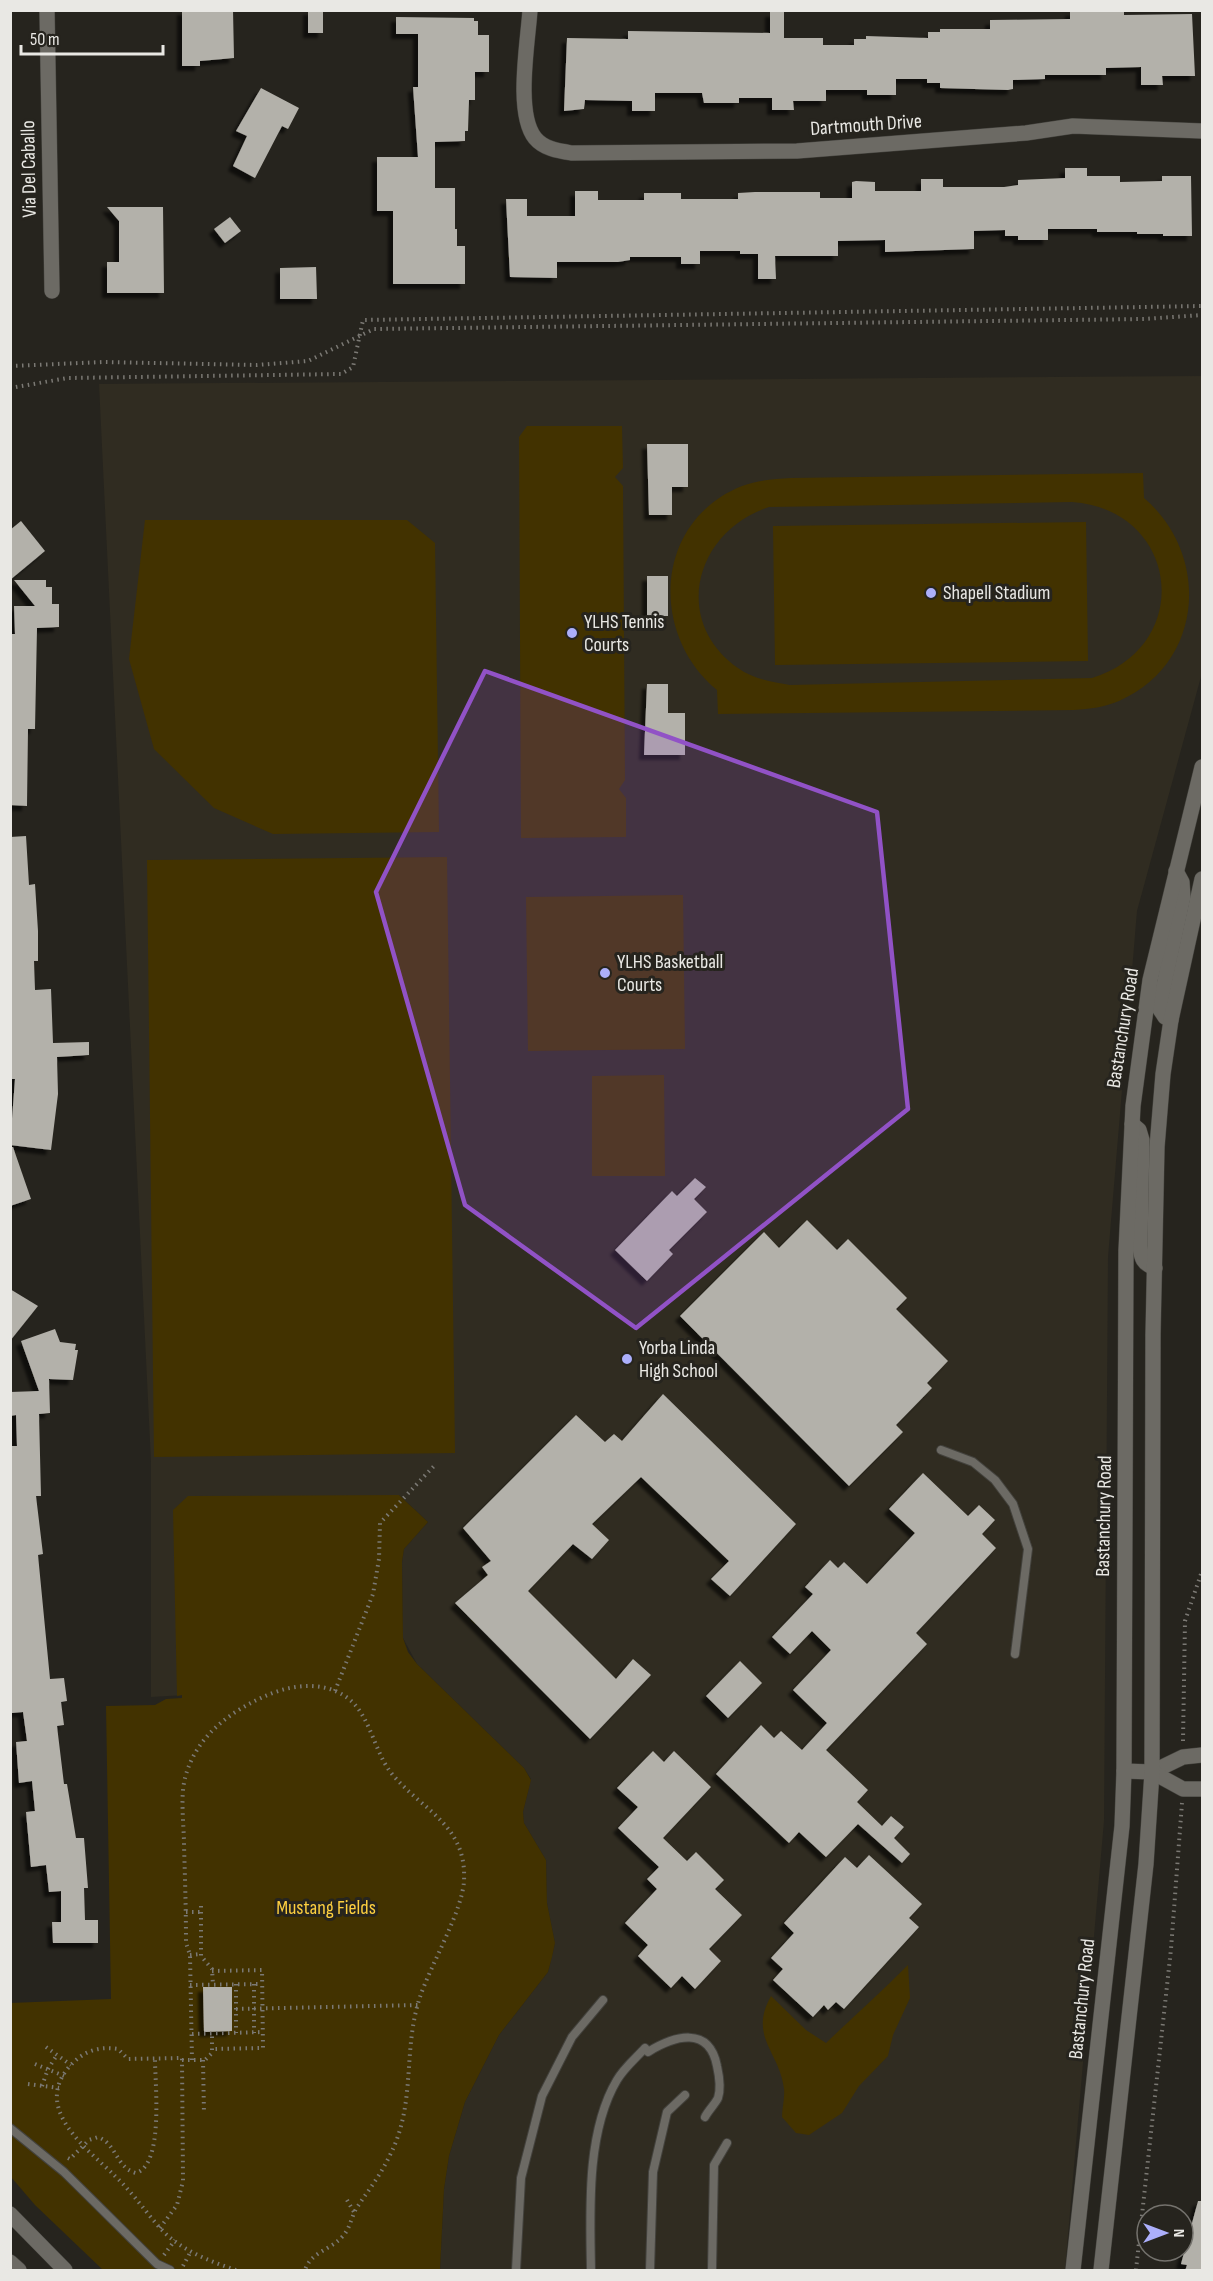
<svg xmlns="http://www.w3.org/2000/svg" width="1213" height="2281" font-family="'Sofia Sans Condensed',sans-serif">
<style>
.built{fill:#302c21}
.green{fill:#423200;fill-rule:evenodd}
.building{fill:#b3b1aa;filter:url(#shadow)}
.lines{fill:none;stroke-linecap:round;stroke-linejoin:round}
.service-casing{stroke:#43423d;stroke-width:10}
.minor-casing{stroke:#43423d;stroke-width:16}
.secondary-casing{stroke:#43423d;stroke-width:16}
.path{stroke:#7b7974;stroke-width:4;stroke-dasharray:1.5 4.5;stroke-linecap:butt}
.service{stroke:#6c6a64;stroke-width:8}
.minor{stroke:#6c6a64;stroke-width:15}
.secondary{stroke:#6c6a64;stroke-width:15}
.marked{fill:#9152c6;fill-opacity:0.2;stroke:#9152c6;stroke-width:4.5;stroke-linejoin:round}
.poi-dot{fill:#acaffb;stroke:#26241e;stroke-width:2}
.labels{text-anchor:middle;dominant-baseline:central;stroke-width:6;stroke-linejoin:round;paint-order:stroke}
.street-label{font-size:20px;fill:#e9e8e4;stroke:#26241e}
.poi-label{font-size:20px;fill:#e9e8e4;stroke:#26241e;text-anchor:start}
.park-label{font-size:20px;fill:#fdcf3f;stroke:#26241e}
</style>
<defs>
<filter id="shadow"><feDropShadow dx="-5" dy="5" stdDeviation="1.5" flood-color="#0009"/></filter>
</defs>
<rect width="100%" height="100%" fill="#26241e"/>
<path class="built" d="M1202,376V673L1137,911L1108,1257L1104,1821L1065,2270H440L444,2189L449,2156L465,2102L499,2035L548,1972L555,1943L547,1903L546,1860L524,1823L523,1812L531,1779L524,1768L417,1664L403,1638L402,1562L404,1549L428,1522L399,1495L220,1693L151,1697V1462L99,384Z"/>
<g class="green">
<path d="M527,426H622L623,468L615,477L623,486L625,780L619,789L626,798V837L521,838L519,437Z"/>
<path d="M1143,473L1144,498C1211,555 1204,664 1119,701C1105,707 1090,709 1074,710L718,714L717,690C649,634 654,521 742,486C758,480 774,479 791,478ZM1072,502C1180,510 1195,646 1092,678L790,685C772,682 753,679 738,668C671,621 695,531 769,507Z"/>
<path d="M145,520H407L435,543L439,832L273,834L214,808L154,749L129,659Z"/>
<path d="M1086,522L1088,661L775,665L773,526Z"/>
<path d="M447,857L455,1453L154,1457L147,860Z"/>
<path d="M683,895L685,1049L528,1051L526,897Z"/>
<path d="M664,1075L665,1176H592V1076Z"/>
<path d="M399,1495L428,1522L404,1549L402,1562L403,1638L408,1652L417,1664L524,1768L531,1780L523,1812L524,1823L546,1860L547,1903L555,1943L552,1957L548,1972L499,2035L465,2102L449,2156L444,2189L440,2270H103L35,2205L11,2177L10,2003L111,1999L106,1706L155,1705L166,1699L182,1698V1695L177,1696L173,1510L188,1496Z"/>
<path d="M908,1965L910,1998L893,2035L888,2056L859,2086L842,2113L809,2135L796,2133L782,2117C782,2108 785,2098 784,2089C780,2052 748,2037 771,1996L806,2030L826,2043C853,2017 881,1992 908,1965Z"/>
</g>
<g class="building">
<path d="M182,10H233L234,58L200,61V66H182Z"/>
<rect x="308" y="10" width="15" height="23"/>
<path d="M1124,10V15L1192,14L1195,76H1162L1163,85H1141V67L1106,68V75H1045V79L1013,80V89L1008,90L940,88V83H927V79H896V95H867V90H826V101H793L794,110H772V98H739V103H704L702,93H655V111H632V101L585,100L584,109L564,111L567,38L628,39V31L770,33V12H784V38H823V45H854V39H866V36L928,38V32H940V29H990V20L1070,19V11Z"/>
<path d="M396,17L474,18V21H478V35H489V72H475V100H469L468,131H465V141L435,142V188H455V229H457V246H465V284H393V211H377V157H418L413,87H418V34H396Z"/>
<path d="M261,88L299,108L288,129L282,126L255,178L233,166L247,136L236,131Z"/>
<path d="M1065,168H1087V176H1120V182L1162,181V176H1191L1192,236H1163V234H1137V232H1097V229H1048V240H1018V236H1005V230L974,231V249L885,252V240L838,241V256H775L776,279H758V254H740V251H700V264H681V257H630V260L618,262H557V278L510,277L506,199H527V216H575V191H598V200H644V193H681V199H738V193L755,192H820V198H852V182L856,181L875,182V191H921V179H943V187H1004L1018,185V180L1065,178Z"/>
<path d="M107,207H163L164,293H107V262H119V221Z"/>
<path d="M230,217L241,231L225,243L214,229Z"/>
<path d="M316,267L317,299H280V268Z"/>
<path d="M647,444H688V487H672V515H649Z"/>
<path d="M21,521L45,551L10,580V530Z"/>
<rect x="647" y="576" width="21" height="40"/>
<path d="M14,580H46V587H52V604H59V627L37,628L35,729H28L27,806L10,805V634H15L14,606H35Z"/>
<path d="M647,684H668V713H685V755H644Z"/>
<path d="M26,836L29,885L35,884L38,931V961H34L35,990L51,989L53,1043L89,1042V1055L57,1057L58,1094L51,1150L10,1145L15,1079H10V837Z"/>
<path d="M10,1147H13L31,1199L10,1206Z"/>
<path d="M695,1178L706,1187L694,1199L707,1212L669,1250L673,1254L647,1281L615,1250L672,1191L677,1196Z"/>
<path d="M807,1220L837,1250L848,1239L907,1298L896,1309L948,1361L927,1383L932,1388L896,1425L903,1432L849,1486L680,1316L764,1232L779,1248Z"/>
<path d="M10,1289L38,1306L10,1341Z"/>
<path d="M55,1329L60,1342L76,1344L75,1350H78L73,1380L49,1379L50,1413L39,1414L41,1496H36L43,1554L38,1555L50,1679L64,1678L67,1701L61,1702L64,1725L57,1726L64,1784H67L76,1838H84L88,1888H84L85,1920H98V1943H53L52,1922H61V1891L49,1892L46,1865L31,1867L26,1812L35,1811L32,1781L19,1783L16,1742L27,1741L23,1712L12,1713L10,1702V1446H17L16,1415L10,1416V1392L39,1391L21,1341Z"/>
<path d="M663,1394L796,1524L730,1596L711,1579L729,1561L641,1477L592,1524L609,1540L592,1559L573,1544L528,1591L616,1679L633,1659L651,1675L590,1739L455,1603L488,1575L482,1567L491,1561L463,1528L576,1415L605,1442L614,1434L622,1441Z"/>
<path d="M923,1473L968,1516L979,1505L995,1520L982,1534L996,1548L916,1633L927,1644L826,1750L868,1790L857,1802L882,1826L891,1816L904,1827L894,1838L910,1854L902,1863L858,1824L826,1857L799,1832L789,1843L716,1774L761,1725L774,1738L781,1731L802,1750L827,1723L793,1690L831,1650L812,1631L790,1654L772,1637L813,1594L805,1587L830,1560L838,1568L844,1562L867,1584L915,1533L889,1509Z"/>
<path d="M740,1661L762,1683L728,1718L706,1696Z"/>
<path d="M653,1751L664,1762L674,1751L711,1787L663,1838L687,1861L696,1852L724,1880L715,1889L742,1915L709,1949L721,1961L695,1989L682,1976L671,1988L638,1956L648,1945L625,1923L657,1889L647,1879L659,1867L618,1828L638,1807L617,1788Z"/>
<path d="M869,1855L922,1904L909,1918L919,1927L844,2009L836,2002L828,2010L824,2005L813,2017L773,1980L783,1969L771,1958L794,1933L784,1923L845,1857L857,1868Z"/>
<path d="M203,1987H232V2031L204,2032Z"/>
<path d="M1198,2201H1203V2271H1185L1187,2265L1181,2264Z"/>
</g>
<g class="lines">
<g class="service-casing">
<g id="service">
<path d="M941,1450L973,1462L995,1480L1013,1504L1028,1549L1015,1654"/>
<path d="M648,2052C674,2036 709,2025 717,2066C719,2075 721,2089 718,2098C715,2104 708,2111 705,2117"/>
<path d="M10,2128L64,2172L157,2264L170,2270"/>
<path d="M516,2270L521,2178L542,2096L572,2037L603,2000"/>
<path d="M591,2270C590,2211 586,2132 617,2080C624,2068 636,2058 645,2048"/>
<path d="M650,2270L653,2172L667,2112L685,2095"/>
<path d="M712,2270L714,2165L727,2143"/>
</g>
</g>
<g class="minor-casing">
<g id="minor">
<path d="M47,10L52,291"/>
<path d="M530,10C528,42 515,113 535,138C544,149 559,151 572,153L797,151L1026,133L1073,126L1202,131"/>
<path d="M1124,1771L1152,1772L1183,1757L1202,1755"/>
<path d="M1152,1772L1183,1789H1202"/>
</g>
</g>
<g class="secondary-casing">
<g id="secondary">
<path d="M1171,1020L1165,1017L1159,1008L1183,897L1182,882L1176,871"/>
<path d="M1132,1124L1139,1130L1142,1140L1140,1246C1141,1258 1143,1264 1155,1268"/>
<path d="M10,2214L65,2270"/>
<path d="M10,2262L19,2270"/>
<path d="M1073,2270L1122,1826L1124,1771L1126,1250L1133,1106L1150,980L1202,767"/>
<path d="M1101,2270L1146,1864L1152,1772L1153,1335L1157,1147L1163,1074L1171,1020L1202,879"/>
</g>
</g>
<g class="path">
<path d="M10,366L103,362L257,365L308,361L374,329L1144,319L1202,315"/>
<path d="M10,388L68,378L341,374L353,367L363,320L1202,306"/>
<path d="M335,1691L373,1594L379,1559L380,1523L434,1466"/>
<path d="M1183,1741L1185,1621L1202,1571"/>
<path d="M201,1906V1956L212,1969L213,1985"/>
<path d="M186,1912H201"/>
<path d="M190,1955L201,1954"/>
<path d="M212,1971L262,1970L263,2048L212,2049"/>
<path d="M236,1984V2033"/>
<path d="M254,1984V2033"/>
<path d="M190,1985L262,1984"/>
<path d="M236,2009L418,2005"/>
<path d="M192,2034L263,2032"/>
<path d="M46,2047L71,2065"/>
<path d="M182,2060H205L212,2053V2034"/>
<path d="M192,2060L190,1955L186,1943C186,1910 185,1878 184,1845C184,1824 180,1798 185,1778C196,1735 232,1710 270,1694C295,1684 326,1681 349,1699C371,1717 374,1752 392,1774C423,1811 467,1825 464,1881C462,1912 431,1964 420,1997C402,2051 417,2104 389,2157C380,2176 367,2192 356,2209C351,2218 350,2229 342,2237C330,2250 311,2252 305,2270"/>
<path d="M203,2060L204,2114"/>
<path d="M35,2064L64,2076"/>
<path d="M28,2084L59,2088"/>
<path d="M42,2086L48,2069L57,2055"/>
<path d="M68,2158L70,2159L89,2140L98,2137C117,2144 116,2168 136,2173C164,2165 155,2084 155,2059"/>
<path d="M347,2200L354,2212"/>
<path d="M160,2228L177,2205L183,2181L182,2058L128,2059L118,2049C98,2046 83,2051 69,2067C32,2110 89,2150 115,2176C132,2192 145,2211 160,2228C180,2250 209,2261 236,2270"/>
<path d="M164,2255L175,2240"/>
<path d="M183,2266L191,2251"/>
<path d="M1136,2270L1171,1949L1182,1803"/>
</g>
<use href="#service" class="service"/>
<use href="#minor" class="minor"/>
<use href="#secondary" class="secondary"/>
</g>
<path class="marked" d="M485,671L877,812L908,1109L636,1328L465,1205L376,892Z"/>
<g class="poi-dot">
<circle cx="931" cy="593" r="6"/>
<circle cx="572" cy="633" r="6"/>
<circle cx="605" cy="973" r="6"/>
<circle cx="627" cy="1359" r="6"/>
</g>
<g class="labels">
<g class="street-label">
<text transform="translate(866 125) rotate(-4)">Dartmouth Drive</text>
<text transform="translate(29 169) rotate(-91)">Via Del Caballo</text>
<text transform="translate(1123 1028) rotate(-81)">Bastanchury Road</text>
<text transform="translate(1104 1516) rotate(-89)">Bastanchury Road</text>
<text transform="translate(1082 1999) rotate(-84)">Bastanchury Road</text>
</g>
<g class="poi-label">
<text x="943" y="593">Shapell Stadium</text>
<text x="584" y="622">YLHS Tennis<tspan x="584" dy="23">Courts</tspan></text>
<text x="617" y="962">YLHS Basketball<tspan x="617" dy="23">Courts</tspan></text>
<text x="639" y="1348">Yorba Linda<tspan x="639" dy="23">High School</tspan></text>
</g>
<g class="park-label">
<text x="326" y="1908">Mustang Fields</text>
</g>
</g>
<rect width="1213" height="2281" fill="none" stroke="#e9e8e4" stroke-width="24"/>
<g transform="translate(1165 2233) rotate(90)"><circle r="28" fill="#26241e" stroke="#74726d" stroke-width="1.5"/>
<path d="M0-4.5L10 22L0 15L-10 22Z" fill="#acaffb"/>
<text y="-9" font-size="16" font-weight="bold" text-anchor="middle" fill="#e9e8e4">N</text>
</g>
<path d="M21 45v9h142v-9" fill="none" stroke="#e9e8e4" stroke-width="3"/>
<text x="30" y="45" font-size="18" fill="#e9e8e4" stroke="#26241e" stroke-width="4.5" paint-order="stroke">50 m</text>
</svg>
